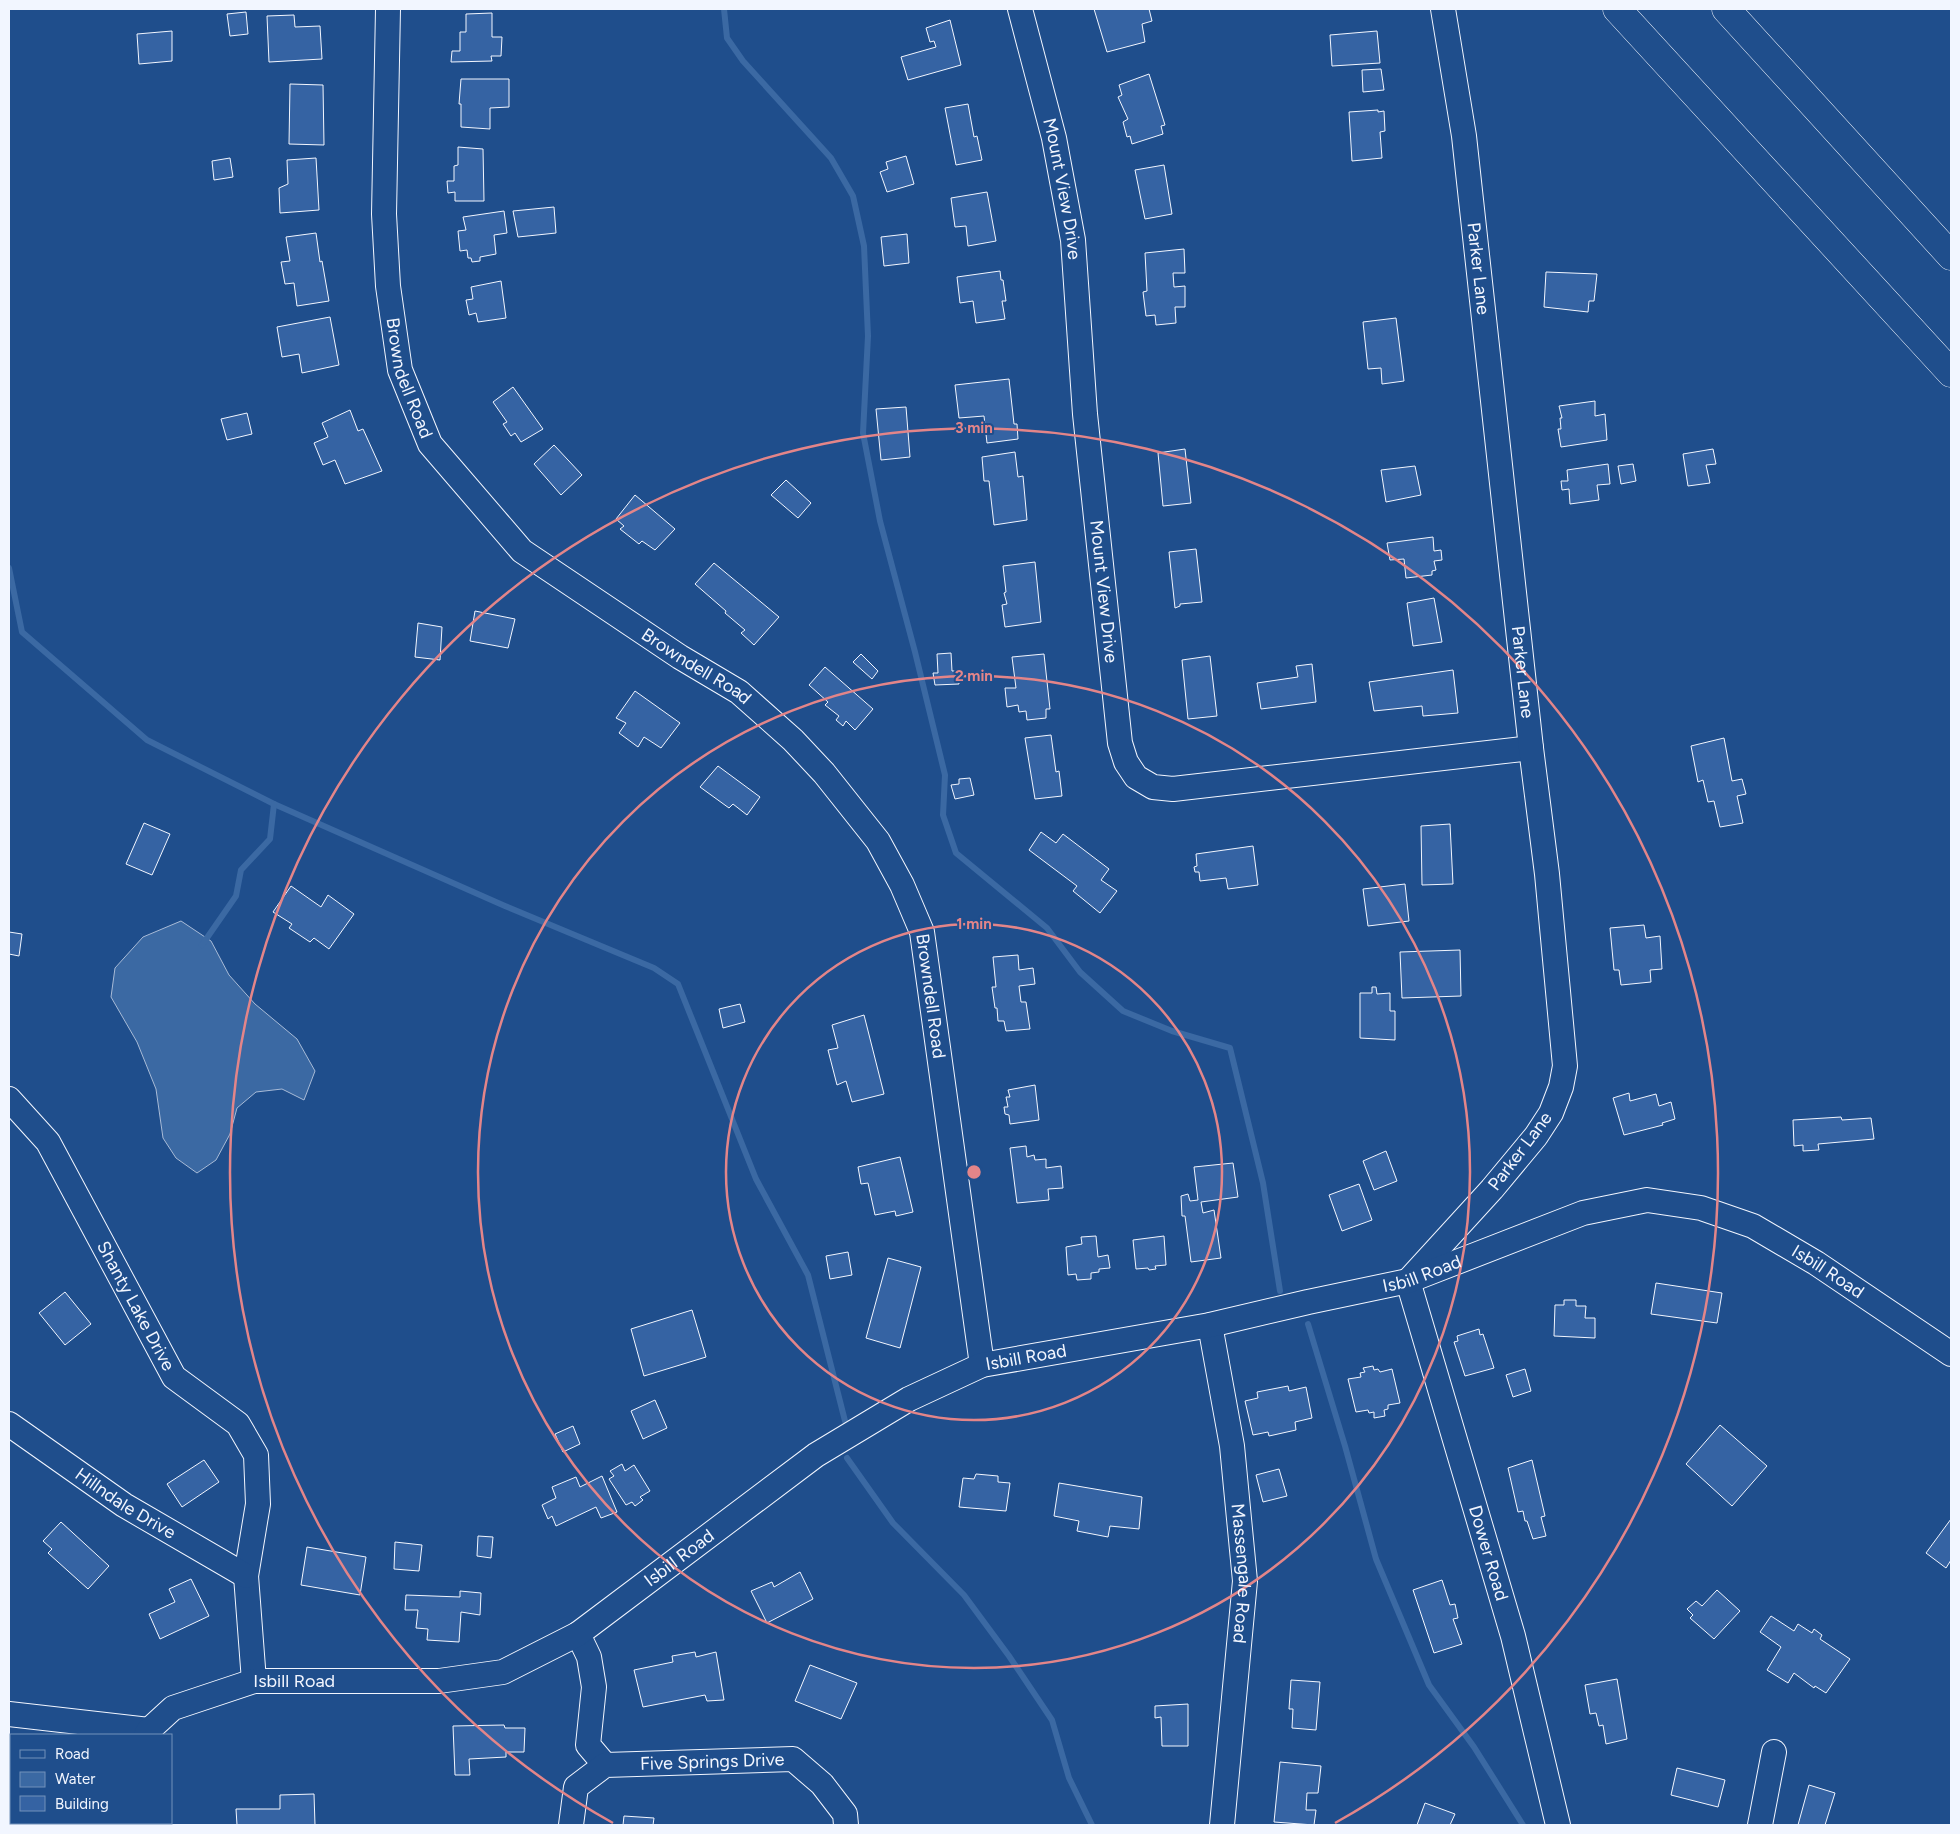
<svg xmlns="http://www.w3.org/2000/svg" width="1960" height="1834" font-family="Figtree,sans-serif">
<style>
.water{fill:#3b69a3;stroke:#a8bbd7}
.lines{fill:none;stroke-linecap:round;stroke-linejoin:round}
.stream{stroke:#3b69a3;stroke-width:6}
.building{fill:#3563a3;stroke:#f2f6ff}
.minor-casing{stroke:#f2f6ff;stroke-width:26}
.highway-casing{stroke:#f2f6ff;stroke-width:29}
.minor{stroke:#1f4e8c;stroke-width:24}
.highway{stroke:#1f4e8c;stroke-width:28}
.ring{fill:none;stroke:#e38589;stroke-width:2.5}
.labels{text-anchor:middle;stroke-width:4;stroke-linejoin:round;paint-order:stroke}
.street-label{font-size:18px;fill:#f2f6ff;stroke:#1f4e8c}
.centre{fill:#e38589;stroke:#1f4e8c;stroke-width:2.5}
.ring-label{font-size:15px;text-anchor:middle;font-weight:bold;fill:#e38589;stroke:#1f4e8c;stroke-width:4;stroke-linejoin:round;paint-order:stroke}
</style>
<rect width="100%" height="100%" fill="#1f4e8c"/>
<polygon class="water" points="181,921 211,941 229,975 255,1004 297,1039 315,1071 304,1100 282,1089 256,1092 237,1108 230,1134 216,1160 197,1173 176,1158 163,1138 156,1089 137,1042 111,997 115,968 143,937"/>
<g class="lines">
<g class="stream">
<polyline points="724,9 727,38 743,61 831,158 853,196 864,246 868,336 863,433 880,521 915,652 945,775 943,815 956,853 1047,928 1080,972 1123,1011 1172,1031 1230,1048 1263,1183 1280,1291"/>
<polyline points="9,568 22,632 147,740 274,804 505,906 654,968 678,984 756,1179 808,1275 845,1421"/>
<polyline points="202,945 236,896 241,870 270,839 274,804"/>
<polyline points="1308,1324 1345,1446 1376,1559 1429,1685 1474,1747 1523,1825"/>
<polyline points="847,1458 893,1523 964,1595 1009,1656 1052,1720 1069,1778 1092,1825"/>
</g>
</g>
<g class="building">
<polygon points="1094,9 1149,9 1152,21 1142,24 1145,42 1107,52"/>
<polygon points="246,12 248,34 230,36 227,14"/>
<polygon points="492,13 492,37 502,37 501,56 491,56 492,61 451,62 452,51 460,51 460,32 466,32 466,14"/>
<polygon points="294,15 295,27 320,26 322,59 269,62 267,16"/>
<polygon points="950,20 961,65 908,80 901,57 936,47 934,41 930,42 926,28"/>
<polygon points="172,31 172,61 139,64 137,34"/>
<polygon points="1377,31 1380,63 1332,66 1330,35"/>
<polygon points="1381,69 1384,90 1363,92 1362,70"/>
<polygon points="1149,74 1165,125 1161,126 1163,134 1132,144 1130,136 1127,137 1123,122 1128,119 1118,97 1122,95 1119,85"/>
<polygon points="461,79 509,79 509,107 490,108 490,129 461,127 461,104 459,104"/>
<polygon points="290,84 323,85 324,145 289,144"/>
<polygon points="968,104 974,137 977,136 982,160 956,165 945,108"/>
<polygon points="1378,110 1378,112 1384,111 1385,131 1380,132 1382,158 1352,161 1349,112"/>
<polygon points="458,147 483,149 484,201 455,201 455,192 448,193 447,181 454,181 454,166 458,165"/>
<polygon points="906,156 914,184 887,192 880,172 888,169 886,162"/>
<polygon points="230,158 233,177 214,180 212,161"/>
<polygon points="316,158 319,210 280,213 279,188 288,184 287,160"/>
<polygon points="1164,165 1172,214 1145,219 1135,170"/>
<polygon points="987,192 996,241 968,246 966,226 955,227 951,198"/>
<polygon points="554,207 556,233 518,237 513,211"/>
<polygon points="504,211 507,233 494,235 496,254 480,257 480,261 472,262 471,258 468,258 467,250 460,251 458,231 466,230 463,217"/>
<polygon points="316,233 320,262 322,261 329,301 297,306 294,283 285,284 281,262 290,261 286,237"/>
<polygon points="907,234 909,263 884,266 881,237"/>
<polygon points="1184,249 1185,273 1173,273 1174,287 1185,286 1185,307 1175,307 1176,323 1156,325 1155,315 1146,316 1143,292 1147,291 1145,253"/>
<polygon points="1000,271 1001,280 1003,280 1006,301 1002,301 1005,319 976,323 973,301 960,303 957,277"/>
<polygon points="1546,272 1597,274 1594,301 1589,301 1588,312 1544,307"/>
<polygon points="501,281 506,318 478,322 476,313 469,315 466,300 473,299 471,287"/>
<polygon points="330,317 339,365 302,373 299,354 282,357 277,327"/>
<polygon points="1396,318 1404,381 1382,384 1381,368 1368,369 1363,322"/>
<polygon points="1009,379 1014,424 1017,424 1018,439 987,443 984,416 959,418 955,385"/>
<polygon points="513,387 543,429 521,442 515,433 511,436 503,424 507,422 493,402"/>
<polygon points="1595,401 1595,416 1605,414 1607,440 1561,447 1558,429 1561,429 1560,418 1562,418 1559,406"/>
<polygon points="906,407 910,457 881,460 876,409"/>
<polygon points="350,410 358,431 363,429 382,471 345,484 335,460 323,465 314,443 328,437 322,423"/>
<polygon points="247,413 252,434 227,440 221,419"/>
<polygon points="554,445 582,475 561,495 534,464"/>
<polygon points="1185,449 1191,503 1163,506 1158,453"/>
<polygon points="1713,449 1716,464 1706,465 1710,483 1688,486 1683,454"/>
<polygon points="1015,452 1018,477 1023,476 1027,520 994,525 989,481 984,481 982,457"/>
<polygon points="1608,464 1610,484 1597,485 1599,500 1570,504 1569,489 1562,490 1561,481 1568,481 1567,470"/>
<polygon points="1633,464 1636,481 1621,484 1618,466"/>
<polygon points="1415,466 1421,495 1386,502 1381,470"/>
<polygon points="786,480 811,503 798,518 771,495"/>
<polygon points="635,495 675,529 655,550 642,541 639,544 620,529 624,526 616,519"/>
<polygon points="1433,537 1434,551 1441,550 1442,560 1434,561 1436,570 1432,571 1432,575 1406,578 1404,559 1390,560 1387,543"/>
<polygon points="1196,549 1202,602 1180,604 1180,606 1175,608 1169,552"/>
<polygon points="1035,562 1041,622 1005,627 1002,605 1007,604 1004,593 1006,592 1003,566"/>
<polygon points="714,563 779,617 754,645 741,633 745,630 725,613 726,611 695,584"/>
<polygon points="1434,598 1442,642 1413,646 1407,603"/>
<polygon points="475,611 515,619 508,648 470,641"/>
<polygon points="418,623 442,627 440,660 415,657"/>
<polygon points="951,653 952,671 958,671 959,684 935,685 933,673 938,673 937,654"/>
<polygon points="861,654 878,671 872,679 853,662"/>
<polygon points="1044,654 1050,709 1046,709 1046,718 1027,720 1026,711 1019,712 1018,705 1007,707 1005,688 1016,688 1012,657"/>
<polygon points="1210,656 1217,716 1188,719 1182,660"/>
<polygon points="1312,664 1316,702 1261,709 1257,683 1298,677 1296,666"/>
<polygon points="825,667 873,709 855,730 846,721 843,726 836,720 839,716 825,705 828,702 809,685"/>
<polygon points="1453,670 1458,713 1423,716 1422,706 1374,711 1369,682"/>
<polygon points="635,691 680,723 661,748 644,737 638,747 619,733 626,723 616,718"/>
<polygon points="1051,735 1056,772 1059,771 1062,796 1035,799 1025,738"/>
<polygon points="1724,738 1732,781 1742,779 1746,794 1737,796 1743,823 1720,827 1714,801 1708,802 1703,780 1698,782 1691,746"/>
<polygon points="718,766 760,797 747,815 733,804 729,808 700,787"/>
<polygon points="970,778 974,795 955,799 951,785 959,784 959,779"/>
<polygon points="144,823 170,834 152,875 126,864"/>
<polygon points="1450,824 1453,884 1422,885 1421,826"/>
<polygon points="1041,832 1056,843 1063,834 1109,869 1101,880 1117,891 1100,913 1073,891 1077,886 1029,850"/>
<polygon points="1253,846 1258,885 1228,889 1226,878 1200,881 1199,872 1195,872 1194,867 1197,866 1196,854"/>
<polygon points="1405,884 1409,921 1368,926 1363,889"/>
<polygon points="291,886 321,907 328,895 354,914 329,949 314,938 310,942 289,928 292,924 273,912"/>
<polygon points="1644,925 1646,938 1660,936 1662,969 1650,970 1651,982 1621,985 1619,970 1614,970 1610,928"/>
<polygon points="9,932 22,934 19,956 9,954"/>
<polygon points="1460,950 1461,996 1402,998 1400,952"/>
<polygon points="1018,955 1019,970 1033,968 1035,984 1019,986 1021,1002 1026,1002 1030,1029 1006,1031 1004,1021 998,1021 997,1008 995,1008 992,987 996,987 993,957"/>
<polygon points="1372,987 1376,987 1377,994 1390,993 1390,1011 1395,1011 1395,1040 1360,1038 1360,993 1372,993"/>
<polygon points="740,1004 745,1022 723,1028 719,1009"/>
<polygon points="864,1015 884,1094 852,1102 846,1081 837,1085 828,1050 838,1048 832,1025"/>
<polygon points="1035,1085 1039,1120 1010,1124 1009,1115 1005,1114 1004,1107 1008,1107 1006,1097 1010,1097 1008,1090"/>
<polygon points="1629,1093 1630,1101 1656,1094 1659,1106 1671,1102 1675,1119 1662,1123 1663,1125 1624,1135 1613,1098"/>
<polygon points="1841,1117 1842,1120 1871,1118 1874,1139 1818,1144 1819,1150 1803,1151 1803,1145 1794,1146 1793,1120"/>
<polygon points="1026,1146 1027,1157 1034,1155 1035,1160 1046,1159 1046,1168 1061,1166 1063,1188 1048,1189 1049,1200 1017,1203 1010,1148"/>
<polygon points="1386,1151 1397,1181 1374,1190 1363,1161"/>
<polygon points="900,1157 913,1212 896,1216 895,1211 875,1215 868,1183 861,1184 858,1167"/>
<polygon points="1233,1163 1238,1197 1201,1202 1203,1213 1214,1210 1221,1258 1191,1262 1185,1216 1182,1216 1181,1196 1188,1194 1190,1201 1198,1200 1194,1167"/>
<polygon points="1359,1184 1372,1220 1342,1231 1329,1195"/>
<polygon points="1096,1236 1098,1257 1108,1255 1110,1268 1099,1269 1099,1272 1091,1273 1091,1279 1077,1280 1076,1274 1068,1275 1066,1247 1082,1244 1081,1237"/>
<polygon points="1164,1236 1166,1265 1155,1266 1156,1269 1149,1270 1148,1268 1136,1269 1133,1240"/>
<polygon points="848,1252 852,1275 830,1279 826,1256"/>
<polygon points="888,1258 921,1267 900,1348 866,1338"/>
<polygon points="1656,1283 1722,1293 1717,1323 1651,1314"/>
<polygon points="65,1292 91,1324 65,1345 39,1313"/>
<polygon points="1564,1300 1576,1300 1576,1306 1586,1306 1585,1318 1595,1318 1595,1338 1554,1336 1555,1305 1564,1305"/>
<polygon points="692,1310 706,1357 644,1376 631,1329"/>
<polygon points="1479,1329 1480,1335 1483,1334 1494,1368 1465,1376 1454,1342 1458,1341 1457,1336"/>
<polygon points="1373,1366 1374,1370 1378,1369 1380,1372 1392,1369 1400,1403 1388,1405 1388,1409 1384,1410 1385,1416 1374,1418 1374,1412 1369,1413 1368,1410 1356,1412 1348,1379 1361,1377 1360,1373 1365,1372 1363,1368"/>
<polygon points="1525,1369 1531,1391 1513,1397 1506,1375"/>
<polygon points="1288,1386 1289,1391 1306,1387 1312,1418 1295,1422 1296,1430 1269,1436 1268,1432 1253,1435 1245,1401 1258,1398 1257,1392"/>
<polygon points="655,1400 667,1428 643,1439 631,1411"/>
<polygon points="1720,1425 1767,1466 1732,1506 1686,1464"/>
<polygon points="573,1426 580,1444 563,1452 555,1434"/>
<polygon points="204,1460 219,1482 182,1507 167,1484"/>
<polygon points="1532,1460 1545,1516 1541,1517 1546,1536 1533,1539 1527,1521 1525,1521 1523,1511 1518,1512 1508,1468"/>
<polygon points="622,1464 625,1471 634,1465 650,1491 640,1497 643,1500 635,1506 632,1502 626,1505 609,1479 614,1476 610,1471"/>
<polygon points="1279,1469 1287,1496 1263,1502 1256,1475"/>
<polygon points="976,1474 998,1476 998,1482 1010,1483 1006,1511 959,1507 963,1478 974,1479"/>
<polygon points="602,1476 617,1512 601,1518 596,1507 556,1526 552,1516 548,1519 542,1505 556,1498 552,1487 576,1477 580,1487"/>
<polygon points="1059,1483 1142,1497 1139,1529 1110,1526 1108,1537 1077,1531 1079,1521 1054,1516"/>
<polygon points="1951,1519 1951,1560 1946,1568 1926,1553"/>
<polygon points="61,1522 109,1566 88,1589 48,1553 52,1549 43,1541"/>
<polygon points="478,1536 493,1537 491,1558 477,1556"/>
<polygon points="395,1542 422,1545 419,1571 394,1569"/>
<polygon points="307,1547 366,1557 360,1595 301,1585"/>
<polygon points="800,1572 813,1599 767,1623 751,1591 772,1582 774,1587"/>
<polygon points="191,1579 209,1616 160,1639 149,1614 175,1602 169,1589"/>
<polygon points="1442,1580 1450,1605 1455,1604 1458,1618 1453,1619 1462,1644 1434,1653 1413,1590"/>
<polygon points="1717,1590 1740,1611 1714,1639 1690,1618 1693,1615 1687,1609 1696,1601 1702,1606"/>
<polygon points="460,1591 481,1593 480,1615 461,1612 459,1642 427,1640 428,1629 416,1628 418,1610 405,1610 406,1595 460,1597"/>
<polygon points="1771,1616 1794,1631 1798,1624 1812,1633 1814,1629 1822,1635 1820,1639 1850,1659 1826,1693 1815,1686 1814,1688 1794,1673 1788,1683 1767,1670 1781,1647 1760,1632"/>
<polygon points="695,1652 696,1657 716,1652 724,1700 707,1701 705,1695 643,1707 634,1670 673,1662 672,1656"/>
<polygon points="810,1665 857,1683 841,1719 795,1701"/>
<polygon points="1617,1679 1627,1739 1606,1744 1603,1725 1599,1726 1596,1713 1590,1714 1585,1685"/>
<polygon points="1291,1680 1320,1682 1316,1730 1292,1728 1293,1709 1289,1709"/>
<polygon points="1188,1704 1188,1746 1162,1746 1161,1717 1155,1718 1155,1706"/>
<polygon points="504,1725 505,1728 525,1728 524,1752 506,1752 506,1757 469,1759 470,1775 455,1775 453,1726"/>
<polygon points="1280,1762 1321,1766 1318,1793 1307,1793 1306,1810 1316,1810 1314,1825 1274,1822"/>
<polygon points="1677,1768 1725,1780 1718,1807 1671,1795"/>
<polygon points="11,1782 11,1802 9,1801 9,1787"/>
<polygon points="1809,1785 1835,1793 1825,1825 1798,1825"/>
<polygon points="314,1794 315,1825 237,1825 236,1809 280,1809 280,1795"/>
<polygon points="1425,1803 1455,1814 1450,1825 1417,1825"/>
<polygon points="624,1816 654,1818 653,1825 623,1825"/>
</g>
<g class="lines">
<g class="minor-casing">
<g id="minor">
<path id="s1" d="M388 9 384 214 388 286 400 370 430 444 522 551 680 657 739 692 793 740 824 773 878 841 902 885 922 932 982 1365"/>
<path id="s2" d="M1020 9 1054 138 1073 240 1085 414 1120 743 1126 762 1136 777 1153 787 1173 789 1531 748"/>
<path id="s3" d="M1443 9 1464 136 1531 748 1547 874 1565 1066 1561 1087 1551 1113 1536 1136 1492 1189 1408 1281 1513 1636 1558 1825"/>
<path id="s4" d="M9 1099 48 1142 174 1377 238 1424 256 1455 258 1504 246 1576 254 1681"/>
<path id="s5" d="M1210 1325 1232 1446 1245 1581 1222 1825"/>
<path id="s6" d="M9 1424 124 1505 246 1576"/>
<polyline points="578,1634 589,1657 594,1687 588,1745 605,1765"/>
<polyline points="9,1714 149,1730"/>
<path id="s7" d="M146 1735 149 1730 173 1708 254 1681H439L503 1672 578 1634 816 1455 909 1399 982 1365 1210 1325 1308 1302 1408 1281 1583 1213 1647 1200 1701 1208 1753 1226 1816 1263 1951 1354"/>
<polyline points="97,1825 99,1823"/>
<path id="s8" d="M571 1825 576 1787 605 1765 793 1759 822 1784 845 1814 846 1825"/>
<polyline points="1760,1825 1774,1752"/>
</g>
</g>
<g class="highway-casing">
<g id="highway">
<polyline points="1617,9 1951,373"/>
<polyline points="1726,9 1951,256"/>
</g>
</g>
<use href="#minor" class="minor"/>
<use href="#highway" class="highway"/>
</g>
<g class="ring">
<circle cx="974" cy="1172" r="248"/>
<circle cx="974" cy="1172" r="496"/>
<path d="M613 1823A744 744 0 1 1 1335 1823"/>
</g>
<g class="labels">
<g class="street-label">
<text dy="6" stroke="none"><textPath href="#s2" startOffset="185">Mount View Drive</textPath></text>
<text dy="6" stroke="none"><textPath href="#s3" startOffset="262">Parker Lane</textPath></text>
<text dy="6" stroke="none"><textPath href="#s1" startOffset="372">Browndell Road</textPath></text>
<text dy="6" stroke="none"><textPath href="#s2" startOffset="590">Mount View Drive</textPath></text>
<text dy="6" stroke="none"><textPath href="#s1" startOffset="792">Browndell Road</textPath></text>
<text dy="6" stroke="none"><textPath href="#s3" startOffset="668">Parker Lane</textPath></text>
<text dy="6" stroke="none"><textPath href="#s1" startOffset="1212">Browndell Road</textPath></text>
<text transform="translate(1520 1151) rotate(-53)" y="6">Parker Lane</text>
<text dy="6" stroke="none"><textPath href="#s7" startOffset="1829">Isbill Road</textPath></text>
<text dy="6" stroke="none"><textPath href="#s7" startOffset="1394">Isbill Road</textPath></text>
<text dy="6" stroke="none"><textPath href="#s4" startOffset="244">Shanty Lake Drive</textPath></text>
<text dy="6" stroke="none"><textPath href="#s7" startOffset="989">Isbill Road</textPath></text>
<text dy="6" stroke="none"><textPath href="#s6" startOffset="141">Hillndale Drive</textPath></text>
<text dy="6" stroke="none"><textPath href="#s3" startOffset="1618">Dower Road</textPath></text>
<text dy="6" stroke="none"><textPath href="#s7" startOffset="584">Isbill Road</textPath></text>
<text dy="6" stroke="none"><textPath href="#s5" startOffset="251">Massengale Road</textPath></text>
<text dy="6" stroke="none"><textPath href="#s7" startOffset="164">Isbill Road</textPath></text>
<text dy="6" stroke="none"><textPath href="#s8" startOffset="182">Five Springs Drive</textPath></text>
</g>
</g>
<circle cx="974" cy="1172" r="8" class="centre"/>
<g class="ring-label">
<text x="974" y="433">3 min</text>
<text x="974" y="681">2 min</text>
<text x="974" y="929">1 min</text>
</g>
<rect width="1960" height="1834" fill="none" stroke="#f2f6ff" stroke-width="20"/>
<rect x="10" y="1734" width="162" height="90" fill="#1f4e8c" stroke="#7391ba"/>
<rect x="20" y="1750" width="25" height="8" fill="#1f4e8c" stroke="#7391ba"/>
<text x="55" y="1759" font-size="15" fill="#f2f6ff">Road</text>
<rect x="20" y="1772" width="25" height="15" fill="#3b69a3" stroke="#7391ba"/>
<text x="55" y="1784" font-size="15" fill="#f2f6ff">Water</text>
<rect x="20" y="1796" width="25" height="15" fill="#3563a3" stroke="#7391ba"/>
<text x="55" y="1809" font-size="15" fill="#f2f6ff">Building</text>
</svg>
